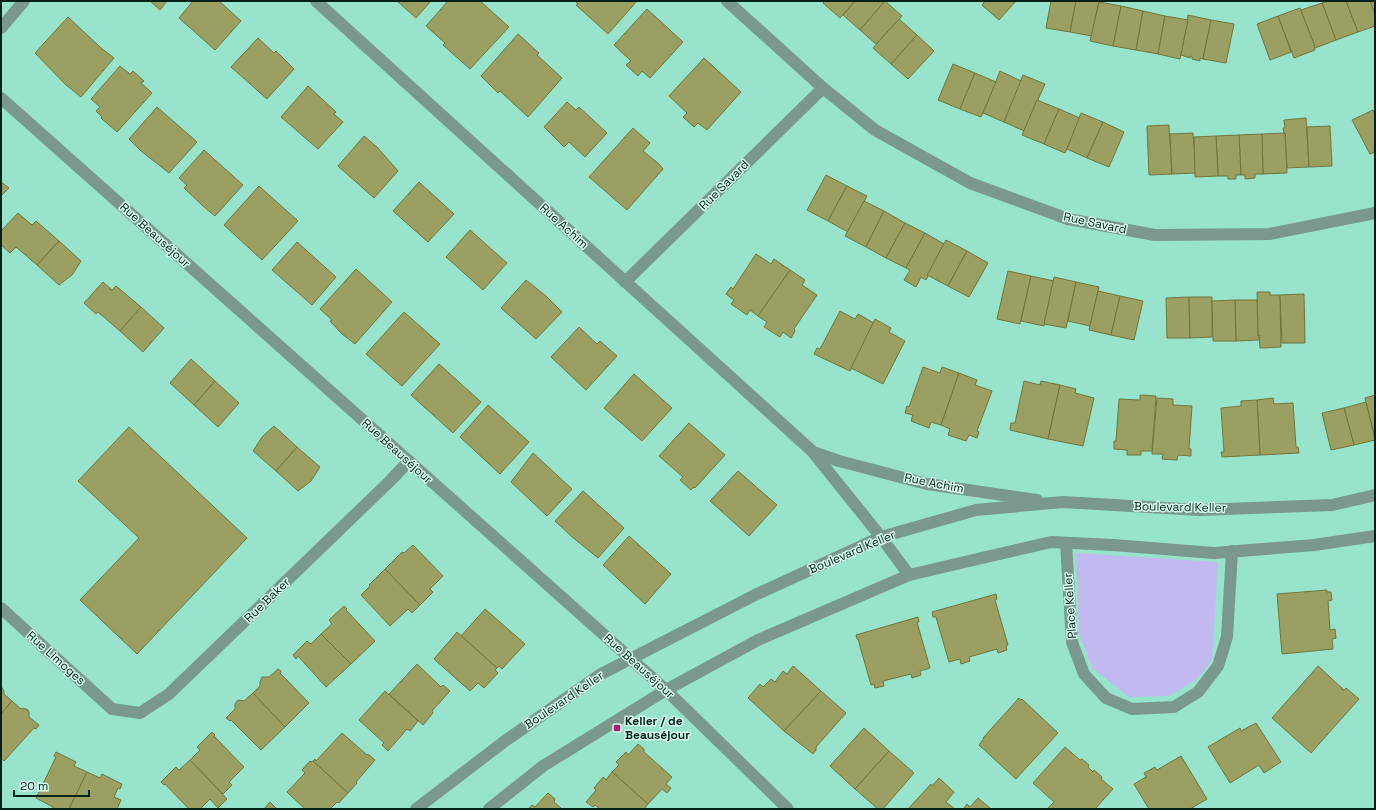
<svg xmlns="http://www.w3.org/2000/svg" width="1376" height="810" font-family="'Space Grotesk',sans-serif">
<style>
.green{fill:#c2b9f0}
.building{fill:#9b9f62;stroke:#717539}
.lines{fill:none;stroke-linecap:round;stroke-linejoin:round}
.minor{stroke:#7a988d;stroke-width:12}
.poi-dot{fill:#a6206b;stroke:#d7fbee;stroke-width:1.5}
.labels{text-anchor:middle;stroke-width:3;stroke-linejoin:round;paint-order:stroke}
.street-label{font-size:12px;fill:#002018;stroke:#d7fbee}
.poi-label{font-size:12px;font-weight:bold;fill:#002018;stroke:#d7fbee;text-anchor:start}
</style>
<rect width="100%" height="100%" fill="#97e3cb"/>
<polygon class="green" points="1076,553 1218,562 1212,660 1197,679 1169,696 1129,697 1092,668 1079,634"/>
<g class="building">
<polygon points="150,1 167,1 160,10"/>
<polygon points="193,1 219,1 241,21 215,50 179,18"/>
<polygon points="397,1 431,1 416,18"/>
<polygon points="448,1 480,1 509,27 470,69 443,45 445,43 426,26"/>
<polygon points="575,1 637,1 608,34 576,5 578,4"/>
<polygon points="824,1 855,1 840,18 823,3"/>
<polygon points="855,1 885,1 860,30 843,15"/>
<polygon points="885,1 902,16 876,44 860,30"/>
<polygon points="985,1 1016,1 999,20 982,5"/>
<polygon points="1051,1 1076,1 1070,32 1046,28"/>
<polygon points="1076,1 1099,1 1092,36 1070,32"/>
<polygon points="1327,1 1346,1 1358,32 1336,40 1322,3"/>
<polygon points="1346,1 1370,1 1375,14 1375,26 1358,32"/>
<polygon points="1370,1 1375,1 1375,14"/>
<polygon points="1099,2 1121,6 1113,46 1090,41"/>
<polygon points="1322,3 1336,40 1315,48 1301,10"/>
<polygon points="1121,6 1143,11 1136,50 1113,46"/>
<polygon points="1300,8 1314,44 1315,50 1294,58 1278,16"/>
<polygon points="647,9 683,42 650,78 642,71 638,76 626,65 631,61 614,45"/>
<polygon points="1143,11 1165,16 1158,54 1136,50"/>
<polygon points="1188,15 1211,20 1203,59 1200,58 1200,61 1192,59 1192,57 1190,56 1190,58 1181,55"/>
<polygon points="1165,16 1188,20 1180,59 1158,54"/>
<polygon points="1278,16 1291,52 1270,60 1257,24"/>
<polygon points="68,17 100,47 114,58 81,97 66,85 35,53"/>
<polygon points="899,19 917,35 891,64 873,48"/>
<polygon points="1211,20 1234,24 1226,63 1203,59"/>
<polygon points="518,34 539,53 537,55 562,78 528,117 500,91 498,93 481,76"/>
<polygon points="917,35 934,51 908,79 891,64"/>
<polygon points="258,38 274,53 276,51 294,69 267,99 231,67"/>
<polygon points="704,58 741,92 707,130 698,123 694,127 683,117 687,113 669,96"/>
<polygon points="953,64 975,73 960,109 938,100"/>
<polygon points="120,66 130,74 133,71 144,81 141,83 152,93 117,132 101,118 102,117 96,111 100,107 91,99"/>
<polygon points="1000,71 1021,81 1004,122 983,113"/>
<polygon points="975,73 996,82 981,117 960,109"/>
<polygon points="1023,75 1045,84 1024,131 1004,122"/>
<polygon points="308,86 336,112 334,114 343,122 318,149 281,117"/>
<polygon points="1037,100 1059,109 1044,144 1022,135"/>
<polygon points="567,102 576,110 579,107 607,133 585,157 569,142 564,147 544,127"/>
<polygon points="157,107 197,142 169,173 141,151 129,139"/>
<polygon points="1059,109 1080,118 1065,153 1044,144"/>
<polygon points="1373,110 1375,114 1375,152 1370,154 1352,120"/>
<polygon points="1081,113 1103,122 1087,158 1067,149"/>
<polygon points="1306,118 1309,167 1287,168 1285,133 1284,133 1283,128 1285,128 1284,120"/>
<polygon points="1103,122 1124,132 1109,167 1087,158"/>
<polygon points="1169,125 1172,174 1149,175 1147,126"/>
<polygon points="1330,126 1332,166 1309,167 1307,127"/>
<polygon points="633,128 650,143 643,151 659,164 663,169 627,210 589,177"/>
<polygon points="1193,133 1196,173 1172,174 1170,134"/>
<polygon points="1285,133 1287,173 1263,174 1262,134"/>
<polygon points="1262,134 1263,174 1255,174 1255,178 1245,179 1245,175 1241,175 1239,135"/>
<polygon points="1239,135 1241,175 1236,175 1236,179 1228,179 1228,176 1218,176 1216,136"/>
<polygon points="364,136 377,147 398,171 374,198 338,166"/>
<polygon points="1216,136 1218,176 1195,177 1194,137"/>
<polygon points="204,150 243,185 215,216 203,206 184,188 187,185 179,178"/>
<polygon points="826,175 847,186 828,221 807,210"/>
<polygon points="1,182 9,188 1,196"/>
<polygon points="419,182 454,214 428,242 393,211"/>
<polygon points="259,186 298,221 262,260 224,225"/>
<polygon points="847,186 867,196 848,232 828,221"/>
<polygon points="864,201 884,211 866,247 845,236"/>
<polygon points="884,211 905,223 886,258 866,247"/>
<polygon points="18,213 32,225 36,221 59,241 37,265 16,247 10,253 1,245 1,231"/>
<polygon points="905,223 925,233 906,268 886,258"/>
<polygon points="470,230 507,263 483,290 446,257"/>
<polygon points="925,233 944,244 926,280 921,277 916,287 904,280 910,270 906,268"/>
<polygon points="946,240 967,251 948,286 927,275"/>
<polygon points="59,241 81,261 72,275 59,285 37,265"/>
<polygon points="297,242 336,277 312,305 272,270"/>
<polygon points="967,251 988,263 969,297 948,286"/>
<polygon points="756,254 771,264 774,259 790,270 758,316 750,310 747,315 731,304 734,300 726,294 731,287 733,289"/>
<polygon points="356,269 392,302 355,344 342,334 330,321 332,320 320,309"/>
<polygon points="790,270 805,280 802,285 817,295 794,329 795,331 791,338 783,332 780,337 764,327 767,322 758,316"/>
<polygon points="1008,271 1031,276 1020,324 997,319"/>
<polygon points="1031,276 1054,281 1044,326 1021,321"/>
<polygon points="1054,277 1076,282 1066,328 1044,324"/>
<polygon points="526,280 546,296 562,312 536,339 501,308"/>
<polygon points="103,282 112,290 116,286 141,307 120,331 98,312 96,314 84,303"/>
<polygon points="1076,282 1099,287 1090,326 1068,321"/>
<polygon points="1098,291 1120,296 1111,335 1089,330"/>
<polygon points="1257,292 1270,292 1270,295 1280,295 1281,347 1260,348 1259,335 1258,336"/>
<polygon points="1304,294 1305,343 1282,343 1280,295"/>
<polygon points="1120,296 1143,301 1134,340 1111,335"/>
<polygon points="1189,297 1190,338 1167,338 1166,298"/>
<polygon points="1189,297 1212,297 1212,337 1190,338"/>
<polygon points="1235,300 1257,300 1258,336 1259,335 1259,340 1236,341"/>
<polygon points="1235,300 1236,341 1213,341 1212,301"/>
<polygon points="141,307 164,328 143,352 120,331"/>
<polygon points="840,311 855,319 858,314 874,323 850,371 814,354 817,348 820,349"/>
<polygon points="404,312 440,344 402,386 366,354"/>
<polygon points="875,319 891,328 889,332 905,341 883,384 851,368"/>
<polygon points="579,327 597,344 600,341 617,356 586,390 551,357"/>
<polygon points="191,359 215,381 194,405 170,383"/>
<polygon points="439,364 481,402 453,433 411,395"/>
<polygon points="923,367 940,373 942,367 959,373 941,425 931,422 929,428 911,421 913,415 905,413 907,406 909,407"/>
<polygon points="959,373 977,380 975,385 992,391 977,431 979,432 977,438 969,435 966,441 948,435 950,429 941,425"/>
<polygon points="634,374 672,408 642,441 604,408"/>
<polygon points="215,381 239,403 218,427 194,405"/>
<polygon points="1024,381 1040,385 1041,381 1060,385 1048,439 1010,430 1011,423 1015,423"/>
<polygon points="1060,385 1076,389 1075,393 1094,398 1083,446 1048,439"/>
<polygon points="1140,395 1156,396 1152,451 1141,451 1141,455 1127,455 1127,450 1114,449 1114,441 1116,441 1119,399 1140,400"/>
<polygon points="1375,395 1375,434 1374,434 1365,398"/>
<polygon points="1157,398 1173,399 1173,405 1192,406 1189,449 1191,449 1191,456 1178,455 1177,460 1162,459 1163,454 1152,454"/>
<polygon points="1273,398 1274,404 1293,403 1296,447 1298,447 1299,453 1260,455 1257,400"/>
<polygon points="1257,400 1260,455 1222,457 1221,452 1224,452 1221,408 1241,406 1241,401"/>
<polygon points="1366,402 1375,440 1354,445 1344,408"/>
<polygon points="488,405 529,442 500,474 460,437"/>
<polygon points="1344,408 1354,445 1331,450 1322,413"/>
<polygon points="689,423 725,455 695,488 694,487 691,490 680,480 683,477 659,456"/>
<polygon points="274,426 297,447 276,471 253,451 262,437"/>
<polygon points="129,427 247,538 137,654 80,600 139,538 78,481"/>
<polygon points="297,447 320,467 311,481 298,491 276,471"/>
<polygon points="533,453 572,489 547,516 511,482"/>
<polygon points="738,471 777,505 749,536 710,501"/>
<polygon points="583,491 624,528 598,558 571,536 555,521"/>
<polygon points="629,536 671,574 645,604 603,565"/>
<polygon points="413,545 443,576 430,589 433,592 420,605 385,569 402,552 404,553"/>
<polygon points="385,569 420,605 412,613 408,609 390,626 361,595 370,586 369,585"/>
<polygon points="1327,590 1327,592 1331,592 1332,600 1328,601 1330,630 1335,629 1336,638 1332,639 1333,649 1282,654 1277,594"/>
<polygon points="996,594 997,599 995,600 1008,645 1006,646 1007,650 998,653 997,649 969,657 970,661 961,664 960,659 949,662 936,617 933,617 932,612"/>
<polygon points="344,606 347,609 346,610 375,641 351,664 321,634 332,624 329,620"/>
<polygon points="485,609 525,644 502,669 499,666 497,668 461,636"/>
<polygon points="918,617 919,622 917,622 930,668 920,671 921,675 912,678 911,674 883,681 884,686 875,688 874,684 871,685 858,639 857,639 856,635"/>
<polygon points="457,632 497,668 495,670 498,673 484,688 478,683 470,691 434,659"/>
<polygon points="321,634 351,664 326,687 298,656 296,659 293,655 307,641 311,644"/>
<polygon points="417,664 441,687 443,685 450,691 432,711 433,713 423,725 389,694"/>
<polygon points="793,666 821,691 784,731 748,698 760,684 763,687 771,679 775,682 783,671 787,674"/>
<polygon points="1318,666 1344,690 1346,688 1359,699 1311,753 1272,718"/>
<polygon points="278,669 281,671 280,673 309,703 285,727 253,693 260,686 260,682 262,677 269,677"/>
<polygon points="1,686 4,691 4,694 12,701 1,714"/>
<polygon points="385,691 418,721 410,731 407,729 388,751 382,745 384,743 359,720"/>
<polygon points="821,691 846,713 816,747 816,750 813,754 784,731"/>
<polygon points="253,693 285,727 261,750 231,720 230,721 226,718 235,709 235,704 237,701 239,700 244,701"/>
<polygon points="1019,698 1021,700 1022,699 1058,733 1016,779 979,745 984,738 983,738"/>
<polygon points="12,701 21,709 23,708 28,710 29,712 29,717 39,725 36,729 34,728 4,761 1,758 1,714"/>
<polygon points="1256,723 1281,762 1264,773 1259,765 1230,783 1208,747 1240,728 1241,731"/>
<polygon points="864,728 889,751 855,789 830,766"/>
<polygon points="212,732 215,735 214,736 244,767 229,782 232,785 223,794 190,760 200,750 197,747"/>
<polygon points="342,733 367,755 368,754 375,760 356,782 357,783 348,793 313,761 315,759 316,761"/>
<polygon points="638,744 644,749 644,752 672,777 666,784 671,788 667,793 662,789 648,804 612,772 619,765 616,762 626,752 628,755"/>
<polygon points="1065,747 1080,760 1082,759 1089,765 1088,767 1093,772 1094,770 1102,777 1101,779 1113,789 1095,809 1047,809 1054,802 1033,783"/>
<polygon points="889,751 914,773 883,809 878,809 855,789"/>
<polygon points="56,752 76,762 74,766 87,772 69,809 52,809 53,807 36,798 56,757 54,756"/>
<polygon points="1181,756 1207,799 1190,809 1149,809 1134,784 1146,777 1144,773 1155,767 1157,770"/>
<polygon points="190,760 227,799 218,808 210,799 200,809 189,809 165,784 164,785 161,782 176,767 179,770"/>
<polygon points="310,761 311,762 313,761 348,793 339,803 337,802 330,809 305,809 287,792 305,773 302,770"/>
<polygon points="87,772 100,778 102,774 122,784 120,789 118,788 114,797 121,800 117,809 69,809"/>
<polygon points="612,772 648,804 644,809 600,809 595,805 593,807 586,802 596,790 594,788 603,777 606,780"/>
<polygon points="939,778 954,792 946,802 955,809 908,809 931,784 932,786"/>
<polygon points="548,793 555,799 554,802 562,809 528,809 532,805 535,807"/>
<polygon points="978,798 990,808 989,809 965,809 964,808 967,804 970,807"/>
<polygon points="270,802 277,809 264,809"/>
</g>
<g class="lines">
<g class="minor">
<polyline points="316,1 812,451 881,537 909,575"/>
<polyline points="727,1 823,88 875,130 970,183 1068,219 1155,235 1269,234 1375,213"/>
<polyline points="1,28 24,1"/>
<polyline points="1,98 666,690 788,809"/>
<polyline points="625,282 823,88"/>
<polyline points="813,452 839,461 927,484 1037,500"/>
<polyline points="1066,543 1072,642 1084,674 1106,698 1132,709 1174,707 1198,692 1218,666 1227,637 1232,551"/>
<polyline points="1,608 112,709 140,713 169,694 390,481 409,461"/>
<polyline points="416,809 505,741 601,674 755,595 881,537 976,510 1063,502 1199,510 1332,505 1375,495"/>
<polyline points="489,809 543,766 666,690 758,640 909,575 1051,542 1113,545 1214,553 1314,545 1375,536"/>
</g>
</g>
<rect class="poi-dot" x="613" y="724" width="8" height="8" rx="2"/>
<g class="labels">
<g class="street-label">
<text transform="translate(724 185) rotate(-45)" y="4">Rue Savard</text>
<text transform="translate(1095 223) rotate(12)" y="4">Rue Savard</text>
<text transform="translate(564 226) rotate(42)" y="4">Rue Achim</text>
<text transform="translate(155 235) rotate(42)" y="4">Rue Beauséjour</text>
<text transform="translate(397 451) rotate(42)" y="4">Rue Beauséjour</text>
<text transform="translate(934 483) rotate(11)" y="4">Rue Achim</text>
<text transform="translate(1180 507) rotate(1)" y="4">Boulevard Keller</text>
<text transform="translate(852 552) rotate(-23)" y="4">Boulevard Keller</text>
<text transform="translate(267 600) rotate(-44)" y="4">Rue Baker</text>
<text transform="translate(1070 606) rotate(-94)" y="4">Place Keller</text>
<text transform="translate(56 658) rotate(42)" y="4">Rue Limoges</text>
<text transform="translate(639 666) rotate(42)" y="4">Rue Beauséjour</text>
<text transform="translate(564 700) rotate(-34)" y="4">Boulevard Keller</text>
</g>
<g class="poi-label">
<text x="625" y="725">Keller / de<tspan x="625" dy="14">Beauséjour</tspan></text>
</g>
</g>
<rect width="1376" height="810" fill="none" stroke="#002018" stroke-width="4"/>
<path d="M14 790v6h75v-6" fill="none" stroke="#002018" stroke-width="2"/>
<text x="20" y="790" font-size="12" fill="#002018" stroke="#d7fbee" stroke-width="3" paint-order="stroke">20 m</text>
</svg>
